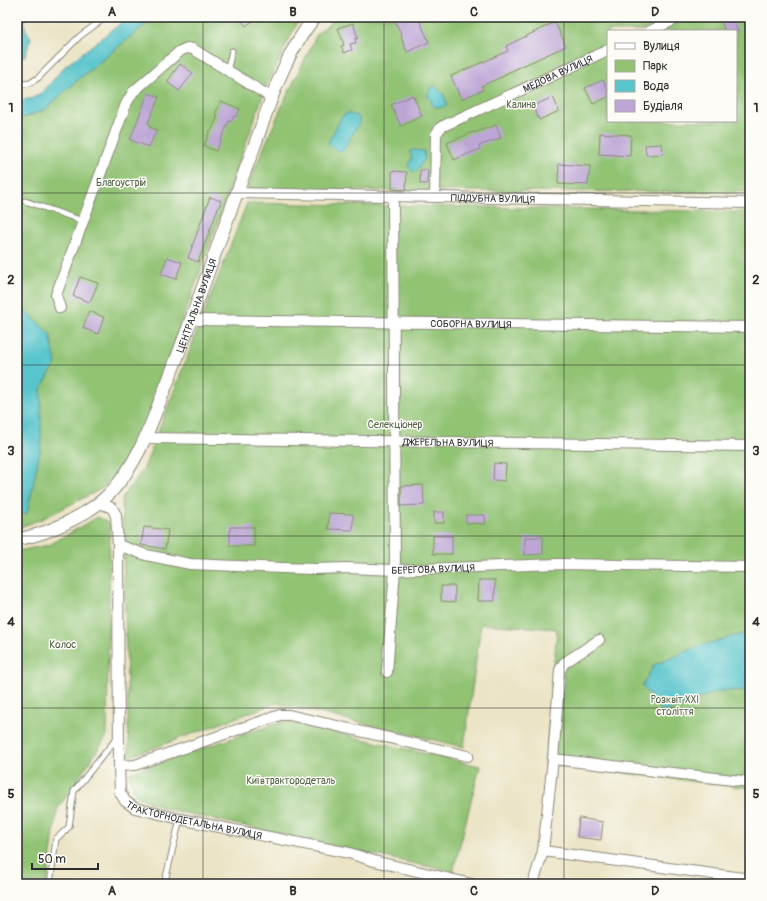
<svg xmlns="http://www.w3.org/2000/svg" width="767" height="901" font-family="Pangolin,sans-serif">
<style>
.green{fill:#91c373;stroke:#5e774f;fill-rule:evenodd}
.water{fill:#58c5cc;stroke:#42787c}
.building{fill:#bda6d6}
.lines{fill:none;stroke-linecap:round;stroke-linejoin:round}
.service-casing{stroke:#8b8878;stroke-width:7}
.minor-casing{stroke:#8b8878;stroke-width:12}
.tertiary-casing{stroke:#8b8878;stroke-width:14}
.service{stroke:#fff;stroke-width:5}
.minor{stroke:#fff;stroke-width:10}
.tertiary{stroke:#fff;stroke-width:12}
.grid{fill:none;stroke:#2b2b2b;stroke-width:1;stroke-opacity:0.55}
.labels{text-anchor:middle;stroke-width:3;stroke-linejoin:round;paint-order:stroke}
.street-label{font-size:10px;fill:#2b2b2b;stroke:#fdfcf7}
.park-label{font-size:10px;fill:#4f6044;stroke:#fdfcf7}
.neatline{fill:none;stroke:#2b2b2b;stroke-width:1.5}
.grid-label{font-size:13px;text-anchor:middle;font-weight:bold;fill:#2b2b2b}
</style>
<rect width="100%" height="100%" fill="#fdfcf7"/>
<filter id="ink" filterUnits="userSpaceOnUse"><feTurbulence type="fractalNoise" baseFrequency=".025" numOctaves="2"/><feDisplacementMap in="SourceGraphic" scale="8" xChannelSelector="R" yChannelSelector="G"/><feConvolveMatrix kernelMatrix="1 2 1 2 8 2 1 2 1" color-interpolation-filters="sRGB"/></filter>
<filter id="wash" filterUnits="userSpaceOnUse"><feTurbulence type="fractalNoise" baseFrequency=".012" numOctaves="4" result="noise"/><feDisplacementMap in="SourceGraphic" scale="16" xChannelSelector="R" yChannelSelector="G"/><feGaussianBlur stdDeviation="0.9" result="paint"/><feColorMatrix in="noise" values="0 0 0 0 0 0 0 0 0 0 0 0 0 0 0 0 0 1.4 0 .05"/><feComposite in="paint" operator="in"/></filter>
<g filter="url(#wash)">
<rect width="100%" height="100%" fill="#ebe4c6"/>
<g class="green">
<polygon points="157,17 304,17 297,23 266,87 139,442 103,488 42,519 17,528 17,118 26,117 46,109 69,87 146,24"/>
<path d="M337 17H750V192L251 190 247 187 281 108 317 34ZM608 31H736V121H608Z"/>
<polygon points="247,203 750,212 750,788 545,764 557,629 481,624 464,747 276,703 129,757 122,498 144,468"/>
<polygon points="98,517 110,524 107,736 57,810 47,884 17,884 17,551 49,545"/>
<polygon points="284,721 480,766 453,872 163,808 135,795 129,773"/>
</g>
<g class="water">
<path d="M17 17H26C22 25 27 32 31 38L25 56 17 60Z"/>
<polygon points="129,17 157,17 146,24 69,87 46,109 26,117 17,118 17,100 31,99 44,91 64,67"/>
<polygon points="435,86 444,95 447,103 446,106 439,108 431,105 432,101 427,96 431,87"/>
<path d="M348 113 359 117V123L343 151C336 151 333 148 328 143L342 116Z"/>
<path d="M413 150 424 151 425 159C421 163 420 167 416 172L412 171 408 166 412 158 410 151Z"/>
<polygon points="17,302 50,334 56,363 41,389 41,446 27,514 17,513 17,460 22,453 19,404 17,402"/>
<polygon points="750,632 750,690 719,691 663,712 642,686 654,665 702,645"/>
</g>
<g id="blocks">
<g class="building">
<polygon points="239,17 258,17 246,26"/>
<polygon points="393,17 418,17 429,42 407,52 401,37 402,36"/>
<polygon points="719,17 731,17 738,31 725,31"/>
<polygon points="555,22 566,46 505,74 506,75 481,86 483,90 461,99 451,76 508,51 506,46"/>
<polygon points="353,23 358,38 355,39 356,43 350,44 352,50 344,53 341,46 344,45 338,28"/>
<polygon points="180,64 193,73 179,91 167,82"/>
<polygon points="603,80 608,90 608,97 593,104 585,88"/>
<polygon points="148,93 159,97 148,123 150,124 149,127 157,130 149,147 130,140"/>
<polygon points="413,95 422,116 401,126 391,105"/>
<polygon points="553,97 559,111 539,120 533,106"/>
<polygon points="221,101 240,109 236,117 234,116 231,122 229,121 216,151 204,146 210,130 211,131 218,116 215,115"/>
<polygon points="496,125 501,138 479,146 480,149 454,160 447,143 473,132 474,133"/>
<polygon points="600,133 631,135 630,156 599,154"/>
<polygon points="662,144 663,154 646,155 645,145"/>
<polygon points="559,164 590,166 588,185 558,184"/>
<polygon points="420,170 428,170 427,184 420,184"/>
<polygon points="392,171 407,172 406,190 392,189"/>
<polygon points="210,197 221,201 198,262 188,258"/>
<polygon points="167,257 182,262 176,279 161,274"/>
<polygon points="80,277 98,283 90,302 73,296"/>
<polygon points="89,311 104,317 98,334 83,328"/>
<polygon points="494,463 506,464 505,481 493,480"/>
<polygon points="423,485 424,505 401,506 401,486"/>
<rect x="434" y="512" width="10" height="11"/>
<polygon points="329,513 353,514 353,530 328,529"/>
<polygon points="466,515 485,515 486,524 466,523"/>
<polygon points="144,527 168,530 165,549 141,545"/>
<rect x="230" y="527" width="24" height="19"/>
<rect x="433" y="536" width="19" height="18"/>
<polygon points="525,537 543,537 543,554 525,555"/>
<polygon points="479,580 495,580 495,601 478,601"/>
<polygon points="441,586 455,586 455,602 441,601"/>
<polygon points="579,818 603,822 601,840 577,837"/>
</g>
</g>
</g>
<g filter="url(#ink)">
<use href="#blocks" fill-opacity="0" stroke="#8b8878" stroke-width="1"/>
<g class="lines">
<g class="service-casing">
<g id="service">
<polyline points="227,71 232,51"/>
<polyline points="17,85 30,83 38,78 80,36 106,17"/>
<polyline points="25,201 83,221"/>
<polyline points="165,881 180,819"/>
<polyline points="50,884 56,839 69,827 74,791 117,738"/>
</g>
</g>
<g class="minor-casing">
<g id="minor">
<polyline points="650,31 680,17"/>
<path id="s1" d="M237 193 750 203"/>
<path id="s2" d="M435 197 436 134 441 127 608 50"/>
<polyline points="60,308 56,295 126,104 133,92 180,51 187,48 193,49 272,98"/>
<path id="s3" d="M192 320 750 327"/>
<path id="s4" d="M145 438 750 446"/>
<path id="s5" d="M100 503 112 508 116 515 118 545 119 766 120 792 125 801 135 808 180 819 349 853 374 861 472 884"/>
<path id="s6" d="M118 545 146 555 190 564 282 568 315 569 347 568 395 570 558 564 750 567"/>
<polyline points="599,640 564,663 560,670 553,759 750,782"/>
<polyline points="387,672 395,570 393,196"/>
<polyline points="119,766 135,765 280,715 289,715 468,756"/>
<polyline points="543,851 750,879"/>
<polyline points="533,884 543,851 553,759"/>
</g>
</g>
<g class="tertiary-casing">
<g id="tertiary">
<path id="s7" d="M17 539C45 536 92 513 111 492 140 461 152 420 168 381 198 304 224 225 254 147 270 103 284 54 315 17"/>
</g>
</g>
<use href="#service" class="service"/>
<use href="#minor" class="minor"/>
<use href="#tertiary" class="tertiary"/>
</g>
</g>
<path class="grid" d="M203 17V884M384 17V884M564 17V884M17 193H750M17 365H750M17 536H750M17 708H750"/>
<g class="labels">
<g class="street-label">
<text dy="4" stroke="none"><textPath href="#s2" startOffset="200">МЕДОВА ВУЛИЦЯ</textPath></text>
<text dy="4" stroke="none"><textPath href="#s1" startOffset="256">ПІДДУБНА ВУЛИЦЯ</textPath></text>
<text dy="4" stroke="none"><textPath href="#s7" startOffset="313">ЦЕНТРАЛЬНА ВУЛИЦЯ</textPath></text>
<text dy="4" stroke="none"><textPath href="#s3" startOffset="279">СОБОРНА ВУЛИЦЯ</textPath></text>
<text dy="4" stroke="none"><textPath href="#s4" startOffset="303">ДЖЕРЕЛЬНА ВУЛИЦЯ</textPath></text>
<text dy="4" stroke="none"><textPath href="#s6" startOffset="318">БЕРЕГОВА ВУЛИЦЯ</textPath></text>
<text dy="4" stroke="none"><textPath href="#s5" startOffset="381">ТРАКТОРНОДЕТАЛЬНА ВУЛИЦЯ</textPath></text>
</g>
<g class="park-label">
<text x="521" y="108">Калина</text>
<text x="121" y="186">Благоустрій</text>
<text x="395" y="428">Селекціонер</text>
<text x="63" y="648">Колос</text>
<text x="675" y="703">Розквіт XXI<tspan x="675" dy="12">століття</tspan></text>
<text x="291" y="784">Київтрактородеталь</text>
</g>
</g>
<rect width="767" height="901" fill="none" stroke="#fdfcf7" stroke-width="44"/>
<rect x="607" y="30" width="130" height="92" fill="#fdfcf7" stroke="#a9a8a5"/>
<rect x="615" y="43" width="20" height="6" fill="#ffffff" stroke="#a9a8a5"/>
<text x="643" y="50" font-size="12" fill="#2b2b2b">Вулиця</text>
<rect x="615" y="60" width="20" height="12" fill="#91c373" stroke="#a9a8a5"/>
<text x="643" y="70" font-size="12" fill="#2b2b2b">Парк</text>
<rect x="615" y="80" width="20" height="12" fill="#58c5cc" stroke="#a9a8a5"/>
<text x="643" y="90" font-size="12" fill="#2b2b2b">Вода</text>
<rect x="615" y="100" width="20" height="12" fill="#bda6d6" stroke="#a9a8a5"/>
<text x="643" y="110" font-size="12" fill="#2b2b2b">Будівля</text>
<path d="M32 863v6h66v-6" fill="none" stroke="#2b2b2b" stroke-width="2"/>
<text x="38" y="863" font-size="12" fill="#2b2b2b" stroke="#fdfcf7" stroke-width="3" paint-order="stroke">50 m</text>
<rect x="22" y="22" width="723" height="857" class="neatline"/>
<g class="grid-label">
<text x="112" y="16">A</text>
<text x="293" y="16">B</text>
<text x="474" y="16">C</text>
<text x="655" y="16">D</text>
<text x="11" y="112">1</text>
<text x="756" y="112">1</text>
<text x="11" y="284">2</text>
<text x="756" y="284">2</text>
<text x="11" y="455">3</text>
<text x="756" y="455">3</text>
<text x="11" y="626">4</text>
<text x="756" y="626">4</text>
<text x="11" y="798">5</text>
<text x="756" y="798">5</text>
<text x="112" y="895">A</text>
<text x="293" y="895">B</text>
<text x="474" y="895">C</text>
<text x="655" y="895">D</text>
</g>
</svg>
